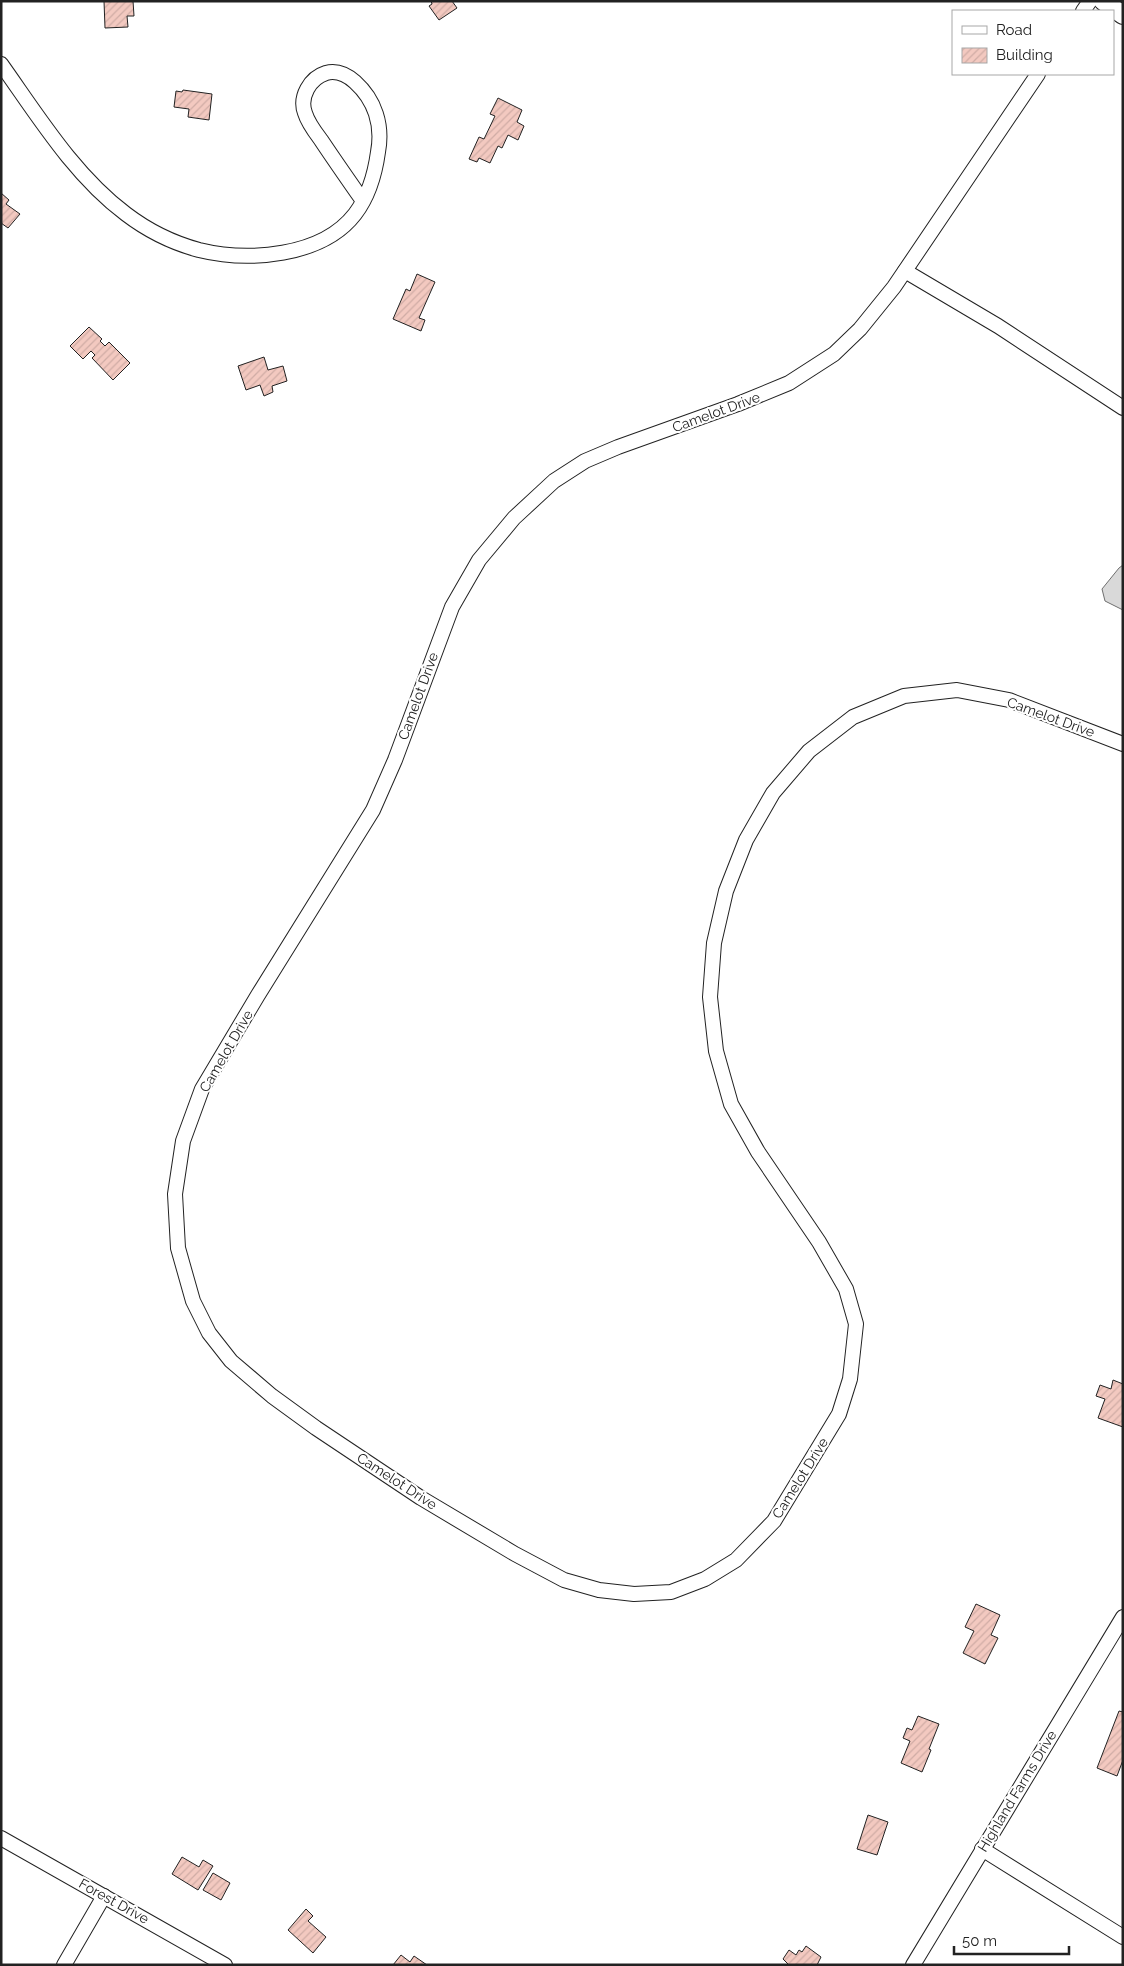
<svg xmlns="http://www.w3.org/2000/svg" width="1124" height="1966" font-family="Raleway,sans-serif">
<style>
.water{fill:#d9d9d9;stroke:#6f6f6f}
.building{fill:url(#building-hatch);stroke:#222}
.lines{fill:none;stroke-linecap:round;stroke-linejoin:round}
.minor-casing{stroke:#222;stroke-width:16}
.tertiary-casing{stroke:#222;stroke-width:20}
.minor{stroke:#fff;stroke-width:14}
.tertiary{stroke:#fff;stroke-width:18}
.labels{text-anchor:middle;stroke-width:4;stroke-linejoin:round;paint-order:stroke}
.street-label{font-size:14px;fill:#222;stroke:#fff}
</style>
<defs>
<pattern id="building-hatch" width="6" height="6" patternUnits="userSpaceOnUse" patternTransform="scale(1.25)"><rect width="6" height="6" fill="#f3c9c0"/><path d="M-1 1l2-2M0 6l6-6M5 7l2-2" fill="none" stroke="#d0aca5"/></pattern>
</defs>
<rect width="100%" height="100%" fill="#fff"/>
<polygon class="water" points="1123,565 1123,610 1105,601 1102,589 1119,568"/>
<g class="building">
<polygon points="104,1 133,1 134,16 127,16 128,27 105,28"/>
<polygon points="431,1 452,1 457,8 439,20 429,6 432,4"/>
<polygon points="183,90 212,94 209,120 188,117 189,109 174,107 176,91 182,92"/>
<polygon points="498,98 522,110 517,122 524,126 518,140 508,135 502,148 498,146 490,163 479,158 477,162 469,159 479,137 484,139 495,116 490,114"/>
<polygon points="1,193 9,200 6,204 20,214 8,228 1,223"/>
<polygon points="417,274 435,282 419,318 425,320 421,331 393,319 406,289 410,291"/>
<polygon points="89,327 102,339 100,341 105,346 109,342 130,363 113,380 92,358 95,355 91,351 83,359 70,346"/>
<polygon points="264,357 268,370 283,366 287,381 272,386 273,392 264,396 260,385 246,390 238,366"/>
<polygon points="1113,1380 1123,1384 1123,1427 1098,1418 1105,1399 1096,1396 1100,1385 1111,1389"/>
<polygon points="976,1604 1000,1615 991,1635 998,1638 985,1664 963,1653 974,1631 965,1627"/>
<polygon points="1119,1711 1123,1712 1123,1760 1117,1776 1097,1768"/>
<polygon points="918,1716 939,1724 929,1749 931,1750 922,1772 901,1763 910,1741 903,1738 907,1728 912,1730"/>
<polygon points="868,1815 888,1822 877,1855 857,1849"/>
<polygon points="182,1857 199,1867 203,1860 213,1866 198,1890 172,1874"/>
<polygon points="213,1873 230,1883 221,1900 203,1890"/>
<polygon points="306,1909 313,1916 308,1921 326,1937 313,1953 288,1930"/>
<polygon points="806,1946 821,1957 817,1965 789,1965 783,1959 789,1950 796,1955 799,1950 802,1952"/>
<polygon points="401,1955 410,1962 414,1956 427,1965 393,1965"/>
</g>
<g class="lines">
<g class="minor-casing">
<g id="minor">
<polyline points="1083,11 1090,1"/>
<path d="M1 64C38 116 74 175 126 214 147 230 173 243 199 250 248 262 322 257 355 214 368 197 375 174 378 152 383 125 375 100 355 82 347 75 337 70 326 73 310 78 299 97 305 113 308 123 315 132 321 140 335 161 349 181 363 201"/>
<polyline points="1038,74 894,287 860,329 834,354 789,383 738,404 618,447 585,461 554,481 514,518 479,560 452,607 395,760 373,810 258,995 202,1089 183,1141 175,1194 178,1248 193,1301 209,1333 231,1361 272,1396 316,1428 421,1498 515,1554 564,1580 599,1590 634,1594 671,1592 705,1579 736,1560 774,1521 839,1414 850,1379 856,1324 846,1289 819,1242 758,1152 731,1104 716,1051 710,997 714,943 726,891 746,840 773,793 809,751 853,717 904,696 957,690 1009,700 1123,744"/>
<polyline points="905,271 998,326 1123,408"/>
<polyline points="1,1838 225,1965"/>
<polyline points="982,1849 1123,1937"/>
<polyline points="64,1965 104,1896"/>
<polyline points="913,1965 1123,1617"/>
</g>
</g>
<g class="tertiary-casing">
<polyline id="tertiary" points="1103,1 1123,15"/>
</g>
<use href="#minor" class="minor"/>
<use href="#tertiary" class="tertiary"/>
</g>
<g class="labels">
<g class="street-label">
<text transform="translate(716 412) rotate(-20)" y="5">Camelot Drive</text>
<text transform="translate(418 696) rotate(-70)" y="5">Camelot Drive</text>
<text transform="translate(1051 717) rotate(20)" y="5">Camelot Drive</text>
<text transform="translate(226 1051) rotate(-60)" y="5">Camelot Drive</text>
<text transform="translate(800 1478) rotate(-58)" y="5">Camelot Drive</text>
<text transform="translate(397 1481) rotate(33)" y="5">Camelot Drive</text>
<text transform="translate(1017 1791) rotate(-59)" y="5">Highland Farms Drive</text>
<text transform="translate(114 1901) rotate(29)" y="5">Forest Drive</text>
</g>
</g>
<rect width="1124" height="1966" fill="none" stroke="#222222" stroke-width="5"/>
<rect x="952" y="10" width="162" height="65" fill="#ffffff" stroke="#a7a7a7"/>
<rect x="962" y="26" width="25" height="8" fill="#ffffff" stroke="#a7a7a7"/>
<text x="996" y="35" font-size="15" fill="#222222">Road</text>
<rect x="962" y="48" width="25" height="15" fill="url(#building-hatch)" stroke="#a7a7a7"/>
<text x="996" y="60" font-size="15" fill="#222222">Building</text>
<path d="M954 1946v8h115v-8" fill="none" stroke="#222222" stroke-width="2.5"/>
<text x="962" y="1946" font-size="15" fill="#222222" stroke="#ffffff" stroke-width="4" paint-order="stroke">50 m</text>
</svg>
